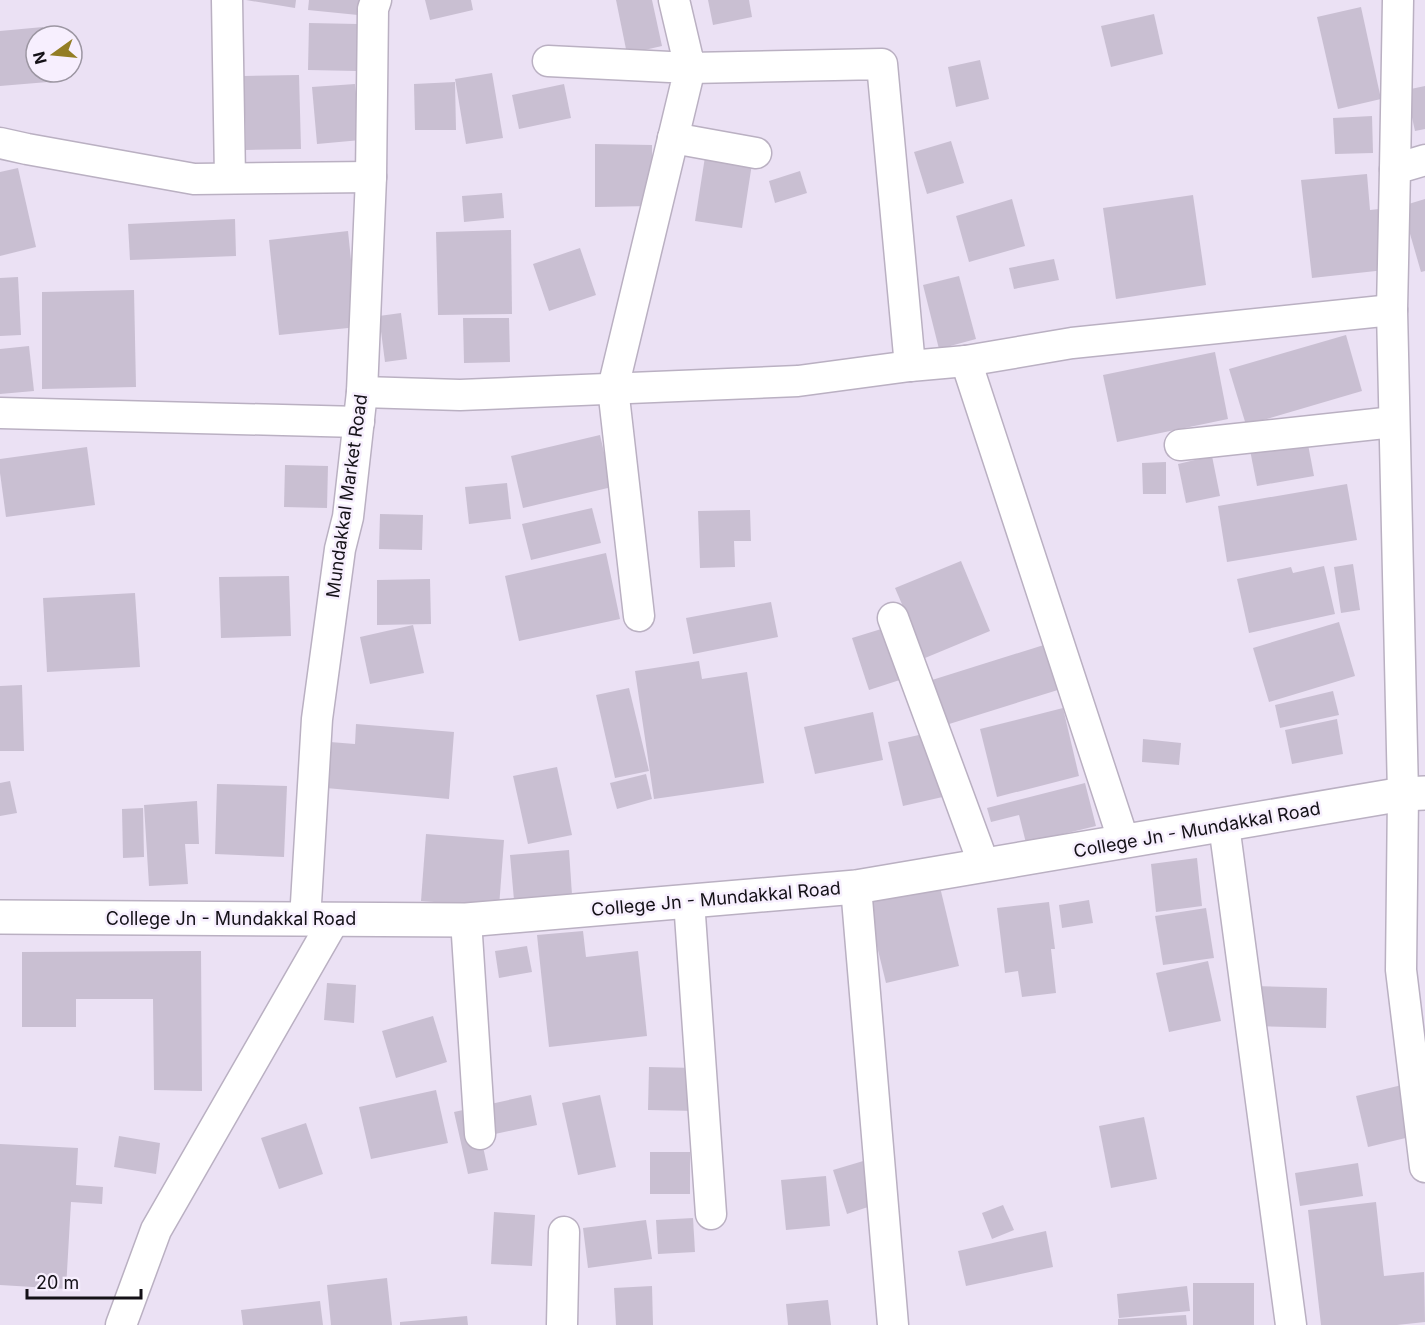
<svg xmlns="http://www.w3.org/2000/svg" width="1425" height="1325" font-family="Inter,sans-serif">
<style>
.building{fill:#c9bfd2}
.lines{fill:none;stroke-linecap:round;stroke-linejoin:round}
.minor-casing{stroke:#bab0c2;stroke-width:33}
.tertiary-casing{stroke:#bab0c2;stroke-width:36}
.minor{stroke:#fff;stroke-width:30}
.tertiary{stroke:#fff;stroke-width:33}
.labels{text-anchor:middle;stroke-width:5;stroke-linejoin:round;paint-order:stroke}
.street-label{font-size:18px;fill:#141117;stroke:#f7effe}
</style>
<rect width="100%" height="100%" fill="#ebe1f4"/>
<g class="building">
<polygon points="246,0 296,0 295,8"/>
<polygon points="309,0 359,0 358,15 308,10"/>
<polygon points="425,0 471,0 473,10 430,20"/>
<polygon points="616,0 652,0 662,46 627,54"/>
<polygon points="708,0 749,0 752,17 713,25"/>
<polygon points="1361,7 1381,99 1338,109 1317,17"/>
<polygon points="1154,14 1163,54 1111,67 1101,26"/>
<polygon points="309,23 358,24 357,71 308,70"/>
<polygon points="43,27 44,36 36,36 36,72 47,72 48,82 0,86 0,31"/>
<polygon points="980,60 989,99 956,107 948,67"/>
<polygon points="492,73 503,138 466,144 455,79"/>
<polygon points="299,75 301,149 246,150 244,76"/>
<polygon points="455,82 456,130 415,130 414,84"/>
<polygon points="355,84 361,140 317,144 312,87"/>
<polygon points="564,84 571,118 519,129 512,95"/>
<polygon points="1425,86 1425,129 1415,131 1406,90"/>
<polygon points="1372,116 1373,153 1335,154 1333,118"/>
<polygon points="951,141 964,183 927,194 914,152"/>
<polygon points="595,144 652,145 652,206 595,207"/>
<polygon points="707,144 754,151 742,228 695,221"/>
<polygon points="18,168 36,247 0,256 0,172"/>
<polygon points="800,171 807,193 775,203 769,181"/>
<polygon points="1367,174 1370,210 1379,209 1385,270 1312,278 1301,180"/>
<polygon points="502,193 504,218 464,222 462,196"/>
<polygon points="1193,195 1206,285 1116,299 1103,208"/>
<polygon points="1012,199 1025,246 969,262 956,216"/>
<polygon points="1425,199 1425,271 1421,272 1402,206"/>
<polygon points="235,219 236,256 130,260 128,224"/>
<polygon points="511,230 512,314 438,315 436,232"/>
<polygon points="348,231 358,327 279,335 269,240"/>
<polygon points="580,248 596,295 549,311 533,264"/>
<polygon points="1054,259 1059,280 1014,289 1009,268"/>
<polygon points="959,276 976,339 939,349 923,285"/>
<polygon points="18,277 21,335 0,336 0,278"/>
<polygon points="134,290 136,387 42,389 42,292"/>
<polygon points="401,313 407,359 385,362 379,316"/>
<polygon points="463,318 509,318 510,362 464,363"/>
<polygon points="1346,335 1362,391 1246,425 1229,369"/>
<polygon points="29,346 34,391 0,394 0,349"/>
<polygon points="1215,352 1228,419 1117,442 1103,375"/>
<polygon points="600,435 612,487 523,508 511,456"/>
<polygon points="1307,439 1314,476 1257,486 1250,450"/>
<polygon points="87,447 95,505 6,517 0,473 0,459"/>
<polygon points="1212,456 1220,496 1186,503 1178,464"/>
<polygon points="1166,462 1166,494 1143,494 1142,463"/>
<polygon points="285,465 328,466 327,508 284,507"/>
<polygon points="507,483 511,519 469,524 465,487"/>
<polygon points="1347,484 1357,540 1227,562 1218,506"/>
<polygon points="592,508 601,543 531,560 522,524"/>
<polygon points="750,510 751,541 734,541 735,567 700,568 698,511"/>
<polygon points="380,514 423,515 422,550 379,549"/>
<polygon points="606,553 620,619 519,641 505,576"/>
<polygon points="961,561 990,631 925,658 895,588"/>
<polygon points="1353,564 1360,610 1341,613 1334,567"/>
<polygon points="1324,566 1335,614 1249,633 1237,579 1291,567 1293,573"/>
<polygon points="289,576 291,636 221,638 219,577"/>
<polygon points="430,579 431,624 377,625 377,580"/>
<polygon points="135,593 140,667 47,672 43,598"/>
<polygon points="771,602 778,637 693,654 686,618"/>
<polygon points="1339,622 1355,676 1269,702 1253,648"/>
<polygon points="413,625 424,673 370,684 360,637"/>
<polygon points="891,626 906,678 869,690 852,638"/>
<polygon points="1047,644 1061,689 946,725 932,680"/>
<polygon points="699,661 702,679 747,672 764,783 654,799 635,671"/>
<polygon points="22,685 24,751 0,751 0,686"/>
<polygon points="629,688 649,771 615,778 596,695"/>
<polygon points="1333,691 1339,715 1280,728 1275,705"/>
<polygon points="1063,708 1079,776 997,797 980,729"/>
<polygon points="873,712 883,760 815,774 804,727"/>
<polygon points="1337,719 1343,754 1292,764 1285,730"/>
<polygon points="356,724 454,732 449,799 326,788 330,742 355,744"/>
<polygon points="932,732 947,796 903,806 888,742"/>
<polygon points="1143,739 1181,743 1179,765 1142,762"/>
<polygon points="557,767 572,835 528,844 513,776"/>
<polygon points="646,774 652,799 617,809 610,783"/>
<polygon points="10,781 17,813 0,816 0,783"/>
<polygon points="1085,783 1096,826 1026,843 1019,815 991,822 987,808"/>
<polygon points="217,784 287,786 284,857 215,854"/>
<polygon points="197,801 199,844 185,844 188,884 149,886 144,805"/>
<polygon points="143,808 144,857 123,858 122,809"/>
<polygon points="426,834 504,840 499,907 421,901"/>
<polygon points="569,850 572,895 514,900 510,855"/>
<polygon points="1197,858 1202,906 1156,912 1151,864"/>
<polygon points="939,883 959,966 886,983 866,901"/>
<polygon points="1089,900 1093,923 1062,928 1059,905"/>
<polygon points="1049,902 1055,949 1051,949 1056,993 1022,997 1018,971 1005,973 997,908"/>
<polygon points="1206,908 1214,958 1163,965 1155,916"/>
<polygon points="583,931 586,957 638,951 647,1036 549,1047 537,935"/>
<polygon points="527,946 532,972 499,978 495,951"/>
<polygon points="201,951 202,1091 154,1090 153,999 76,999 76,1027 22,1027 22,952"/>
<polygon points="1208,961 1221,1021 1169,1032 1156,973"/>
<polygon points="327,983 356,985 354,1023 324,1020"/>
<polygon points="1253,986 1327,988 1326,1028 1252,1026"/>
<polygon points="433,1016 447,1062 396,1078 382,1031"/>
<polygon points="649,1067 698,1068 697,1111 648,1110"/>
<polygon points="1402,1085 1414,1136 1368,1147 1356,1096"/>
<polygon points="436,1090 448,1143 371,1159 359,1107"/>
<polygon points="531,1095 537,1125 481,1137 488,1170 468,1174 454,1112"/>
<polygon points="600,1095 616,1167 578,1175 562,1103"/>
<polygon points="1144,1117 1157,1179 1111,1188 1099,1126"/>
<polygon points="306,1123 323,1174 279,1189 261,1138"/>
<polygon points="119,1136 160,1143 156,1174 114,1167"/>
<polygon points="0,1144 78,1148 76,1185 103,1187 102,1204 71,1202 66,1289 0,1285"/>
<rect x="650" y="1152" width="40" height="42"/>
<polygon points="870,1159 883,1202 847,1214 833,1170"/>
<polygon points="1358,1163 1363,1196 1300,1206 1295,1173"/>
<polygon points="826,1176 830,1226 786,1230 781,1180"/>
<polygon points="1376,1202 1384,1276 1424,1272 1425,1322 1397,1325 1321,1325 1308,1210"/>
<polygon points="1003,1205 1014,1230 992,1239 982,1213"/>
<polygon points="494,1212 535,1215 532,1266 491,1264"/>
<polygon points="693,1218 695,1252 658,1254 656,1220"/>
<polygon points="646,1220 652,1259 588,1268 583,1228"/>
<polygon points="1046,1231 1053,1267 966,1286 958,1251"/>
<polygon points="387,1278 392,1325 331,1325 327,1285"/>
<rect x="1193" y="1283" width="61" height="42"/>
<polygon points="652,1286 653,1325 616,1325 614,1288"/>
<polygon points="1187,1286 1190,1311 1119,1318 1117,1294"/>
<polygon points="828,1300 831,1325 788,1325 786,1304"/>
<polygon points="320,1301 323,1325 243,1325 241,1310"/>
<polygon points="1186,1315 1187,1325 1118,1325 1118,1319"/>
<polygon points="467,1316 468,1325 400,1325 400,1322"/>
</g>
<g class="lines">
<g class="minor-casing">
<g id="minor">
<polyline points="227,0 230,178"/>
<polyline points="674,0 690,68 882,64 910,366"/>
<polyline points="548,61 690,68 613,388 639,616"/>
<polyline points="673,138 756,153"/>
<polyline points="0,143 27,149 194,179 371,177"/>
<polyline points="1425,160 1395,169 1392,310 1403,794 1401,970 1425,1167"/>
<polyline points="1395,169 1398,0"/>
<polyline points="966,361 1124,842"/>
<polyline points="362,392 460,395 798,381 910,366 966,361 1072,343 1392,310"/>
<polyline points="0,413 359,422"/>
<polyline points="1180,445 1394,422"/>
<polyline points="893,618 984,865"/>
<polyline points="1224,825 1291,1325"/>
<polyline points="856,887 893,1325"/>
<polyline points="689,901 711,1214"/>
<polyline points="305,920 317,719 340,549 348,517 362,392 371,177 373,9 376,0"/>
<polyline points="466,920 480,1134"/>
<polyline points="121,1325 156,1230 334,920"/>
<polyline points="562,1325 564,1232"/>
</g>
</g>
<g class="tertiary-casing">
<polyline id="tertiary" points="0,917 466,920 856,887 1403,794 1425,793"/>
</g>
<use href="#minor" class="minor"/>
<use href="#tertiary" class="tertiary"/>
</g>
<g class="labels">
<g class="street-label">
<text transform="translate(347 496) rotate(-82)" y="6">Mundakkal Market Road</text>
<text transform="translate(1197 830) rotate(-10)" y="6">College Jn - Mundakkal Road</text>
<text transform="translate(716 899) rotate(-5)" y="6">College Jn - Mundakkal Road</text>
<text x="231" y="925">College Jn - Mundakkal Road</text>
</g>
</g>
<g transform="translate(54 54) rotate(255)"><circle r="28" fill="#f7effe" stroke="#9c96a2" stroke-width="1.5"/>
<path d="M0-4.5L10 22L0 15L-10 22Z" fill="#937d24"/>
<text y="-9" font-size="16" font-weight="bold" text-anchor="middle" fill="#141117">N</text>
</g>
<path d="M27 1289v9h114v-9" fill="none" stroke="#141117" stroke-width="3"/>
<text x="36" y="1289" font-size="18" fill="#141117" stroke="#f7effe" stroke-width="4.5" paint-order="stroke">20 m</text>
</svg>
